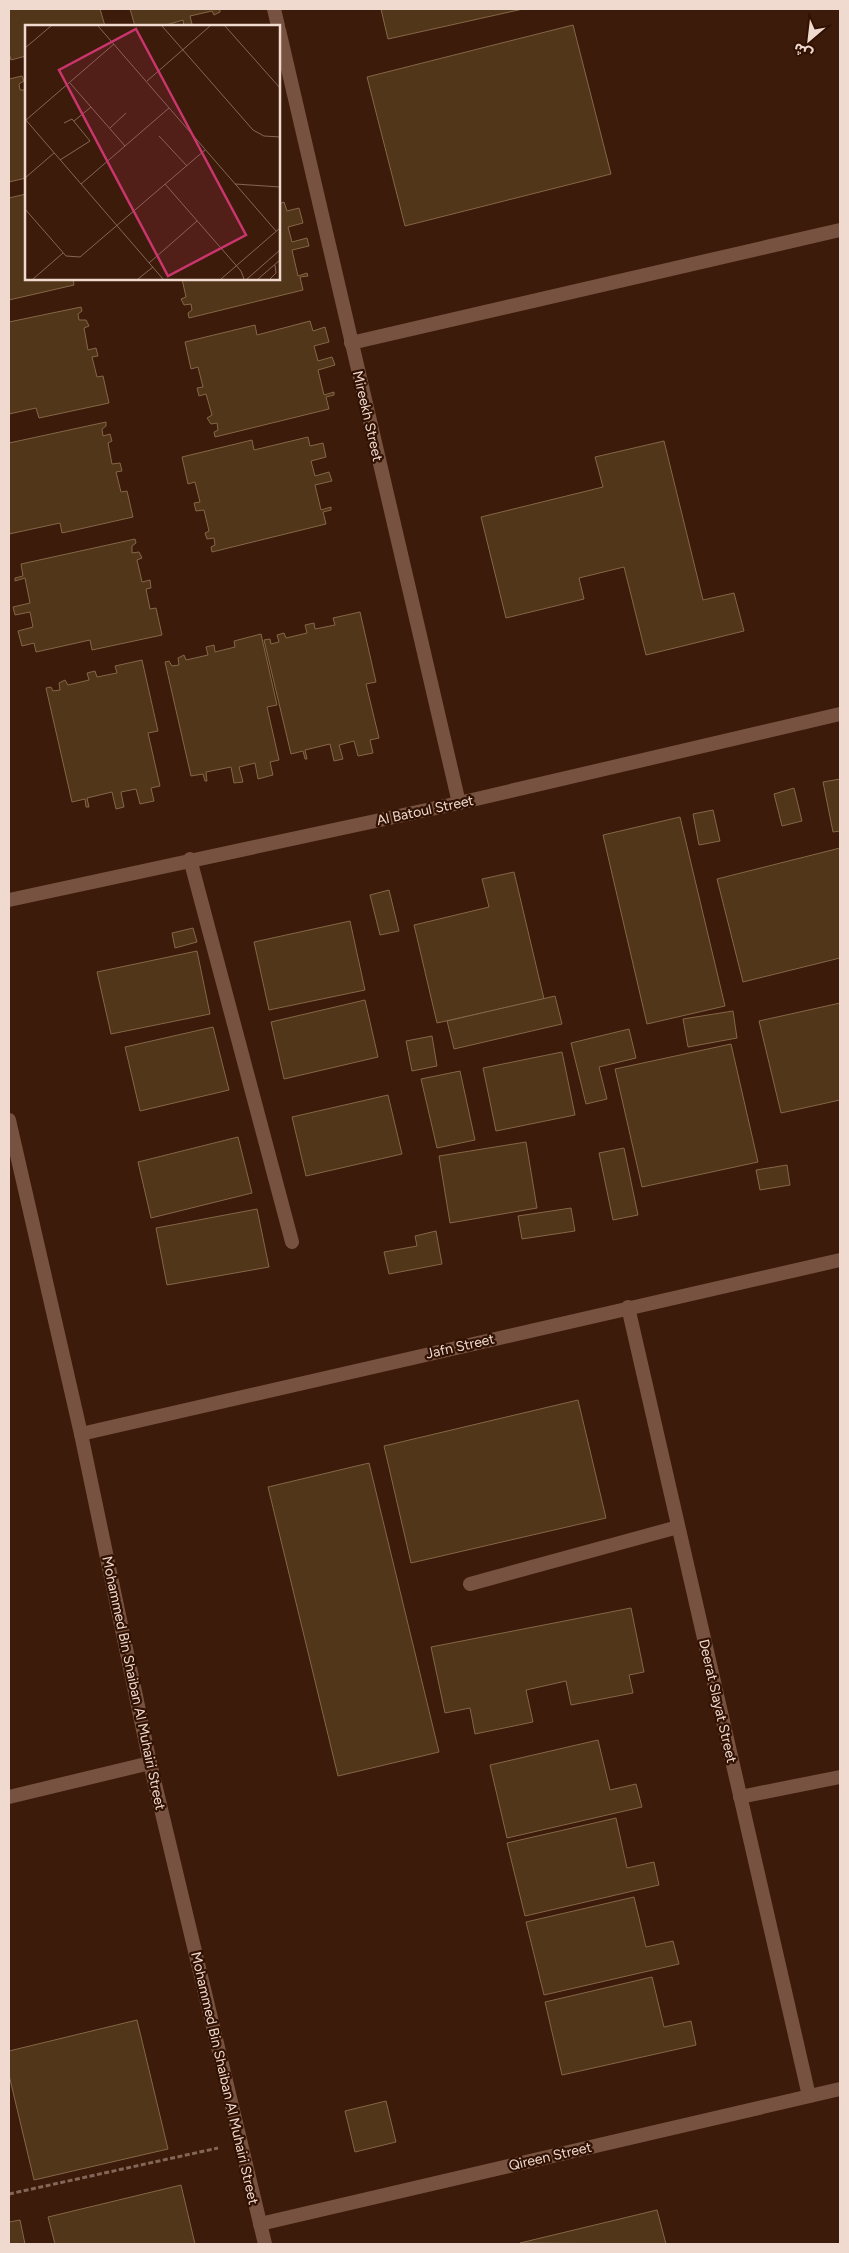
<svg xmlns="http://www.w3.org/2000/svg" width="849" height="2253" font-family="Figtree,'Noto Sans Arabic',sans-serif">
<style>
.building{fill:#523619;stroke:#846648}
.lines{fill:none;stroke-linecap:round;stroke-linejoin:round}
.path{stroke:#836658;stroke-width:3;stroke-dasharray:5 2.5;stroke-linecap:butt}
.service{stroke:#785240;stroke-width:14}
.minor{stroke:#785240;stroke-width:14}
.labels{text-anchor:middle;stroke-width:4.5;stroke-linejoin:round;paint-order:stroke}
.street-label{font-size:14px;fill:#f0d9cf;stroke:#311102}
.inset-road{fill:none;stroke:#846759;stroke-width:1}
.view{fill:#c9356c;fill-opacity:0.15;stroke:#c9356c;stroke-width:2.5}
.inset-edge{fill:none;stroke:#f0d9cf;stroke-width:2.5}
</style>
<rect width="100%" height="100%" fill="#3c1b0a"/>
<g class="building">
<polygon points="9,9 100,9 105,26 26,26 26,56 11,60 9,53"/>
<polygon points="130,9 220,9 220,12 214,15 212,11 190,16 192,24 184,26 183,20 163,26 135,26"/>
<polygon points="381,9 523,9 388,39"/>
<polygon points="573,25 611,174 405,226 367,77"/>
<polygon points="22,76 24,81 19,84 20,90 26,90 26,178 9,182 9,79"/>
<polygon points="26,194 26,279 73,279 74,285 9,300 9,198"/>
<polygon points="284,202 287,211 299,208 303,223 288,227 292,242 307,238 309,246 292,250 298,276 307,273 308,276 300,277 303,290 189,318 188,313 192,310 191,304 184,305 181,299 186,297 182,279 279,279 279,204"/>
<polygon points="81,307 82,311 78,314 79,320 86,320 89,326 84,328 88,350 96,348 98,356 92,357 97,377 103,376 109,403 39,418 36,408 9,414 9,322"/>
<polygon points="310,321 313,331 325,327 329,342 314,346 318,361 332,357 335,365 318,370 324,395 334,392 334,395 326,397 329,409 215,437 214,432 218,430 217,423 211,424 207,418 212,415 206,394 199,396 197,388 203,387 198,367 191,369 185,342 255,325 257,335"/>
<polygon points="106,422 106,426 102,429 103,436 110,434 112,441 108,443 112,464 120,463 122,471 116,472 121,492 127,491 133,517 62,533 60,523 9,534 9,443"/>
<polygon points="308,437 310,446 323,443 326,457 311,461 315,476 329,472 332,481 315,485 321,510 331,507 331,510 323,512 326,524 212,552 211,547 215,545 214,538 207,539 205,533 209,531 204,510 196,511 194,503 200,502 195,482 188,484 182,457 252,440 254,450"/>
<polygon points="664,441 703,600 734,593 744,631 646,655 624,567 579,578 584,599 506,618 481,517 603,487 595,457"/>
<polygon points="135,539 136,543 132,546 132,553 139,552 142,558 137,560 142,582 150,580 151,588 146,589 150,609 156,608 162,635 92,650 90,640 36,652 34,643 22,646 18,631 33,627 30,612 15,615 13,607 30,603 25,578 15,581 15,578 23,576 21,564"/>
<polygon points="360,612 376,682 366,684 379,738 370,740 373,753 358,756 354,741 339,745 343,759 334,761 330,744 305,750 307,759 305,759 303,751 291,754 264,640 270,639 271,644 279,642 277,635 284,633 286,638 307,633 305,625 314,623 315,629 335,625 333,618"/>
<polygon points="261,634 277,705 267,707 279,760 270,762 273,775 258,779 255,763 239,767 243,782 234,783 231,767 206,772 207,781 205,781 203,774 191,776 165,662 169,661 172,666 179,665 178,658 184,655 186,660 208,655 206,647 214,645 215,652 235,647 234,641"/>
<polygon points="142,660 158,731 148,733 160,786 151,788 154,801 140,804 136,789 121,792 124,807 116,809 112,792 87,798 89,807 86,807 85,799 72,802 46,688 51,687 53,691 60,690 59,683 65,680 68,685 89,680 87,673 95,671 97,677 117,673 115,666"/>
<polygon points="840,779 840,831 833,832 823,782"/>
<polygon points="794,788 802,821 782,826 774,794"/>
<polygon points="713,810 720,841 699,845 693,814"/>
<polygon points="680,817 725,1006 647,1024 603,835"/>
<polygon points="840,848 840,958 743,982 717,879"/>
<polygon points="514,872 544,999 437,1023 414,925 489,907 482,879"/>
<polygon points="389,890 399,931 380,935 370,895"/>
<polygon points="350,921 365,990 269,1010 254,942"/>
<polygon points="193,928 197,942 175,948 172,933"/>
<polygon points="197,951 210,1014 111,1034 97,972"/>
<polygon points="555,996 562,1024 454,1049 447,1021"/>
<polygon points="365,1000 378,1057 284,1079 271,1022"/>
<polygon points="840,1003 840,1100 781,1113 759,1021"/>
<polygon points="733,1011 737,1038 688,1047 683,1019"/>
<polygon points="213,1027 229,1090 140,1111 125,1047"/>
<polygon points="629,1029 636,1058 599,1067 607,1099 586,1104 571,1043"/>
<polygon points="432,1036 437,1066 412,1071 406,1041"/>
<polygon points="731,1044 758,1162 642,1187 615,1069"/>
<polygon points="562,1052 575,1115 496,1131 483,1068"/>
<polygon points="460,1071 475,1140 437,1148 421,1079"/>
<polygon points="388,1095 402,1154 306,1176 292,1117"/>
<polygon points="238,1137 252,1193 151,1218 138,1162"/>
<polygon points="526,1142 537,1208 450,1223 439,1156"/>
<polygon points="624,1148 638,1215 613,1220 599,1153"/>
<polygon points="787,1165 790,1185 760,1190 756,1170"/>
<polygon points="571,1208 575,1231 522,1239 518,1216"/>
<polygon points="257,1209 269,1267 167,1285 156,1228"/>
<polygon points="436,1231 442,1264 389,1274 384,1252 417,1246 415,1236"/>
<polygon points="578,1400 606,1518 411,1563 384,1446"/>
<polygon points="369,1463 439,1752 338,1776 268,1487"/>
<polygon points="631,1608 644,1672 629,1675 633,1693 571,1705 566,1681 526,1690 533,1722 475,1734 470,1708 445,1713 431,1647"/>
<polygon points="598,1740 610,1790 636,1784 642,1807 507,1838 490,1765"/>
<polygon points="616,1818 627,1868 654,1862 659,1885 525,1916 507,1843"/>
<polygon points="634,1897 646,1947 673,1941 679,1964 544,1995 526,1922"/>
<polygon points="652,1977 664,2027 691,2021 696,2045 562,2075 545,2002"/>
<polygon points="137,2020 168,2149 34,2180 9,2075 9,2051"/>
<polygon points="386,2101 396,2142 355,2152 345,2111"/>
<polygon points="181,2185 195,2244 55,2244 48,2217"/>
<polygon points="657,2210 666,2244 520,2243"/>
<polygon points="20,2220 25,2244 9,2244 9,2222"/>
</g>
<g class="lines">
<polyline class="path" points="9,2194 218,2148"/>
<g class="service">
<polyline points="351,343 840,230"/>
<polyline points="470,1584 678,1527"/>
<polyline points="740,1797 840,1777"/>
</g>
<g class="minor">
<polyline points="274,9 278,26"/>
<polyline points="279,30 459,803"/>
<polyline points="190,859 292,1242"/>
<polyline points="9,900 459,803 840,714"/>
<polyline points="9,1120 81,1434 150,1763 265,2244"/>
<polyline points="628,1307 809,2096"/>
<polyline points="81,1434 840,1260"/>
<polyline points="9,1797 150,1763"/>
<polyline points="260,2224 840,2089"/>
</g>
</g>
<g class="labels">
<g class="street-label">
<text transform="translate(368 416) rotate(77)" y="5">Mireekh Street</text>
<text transform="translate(425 810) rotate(-12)" y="5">Al Batoul Street</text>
<text transform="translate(460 1346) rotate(-13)" y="5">Jafn Street</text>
<text transform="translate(134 1683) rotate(78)" y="5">Mohammed Bin Shaiban Al Muhairi Street</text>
<text transform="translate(718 1701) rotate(77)" y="5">Deerat Slayat Street</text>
<text transform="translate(225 2078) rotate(77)" y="5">Mohammed Bin Shaiban Al Muhairi Street</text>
<text transform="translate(550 2156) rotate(-13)" y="5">Qireen Street</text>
</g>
</g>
<g transform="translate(25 25)">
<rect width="255" height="255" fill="#3c1b0a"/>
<path class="inset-road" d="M73 1 251 206M137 1 228 105 239 111 255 112M200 1 255 63M0 23 26 1M122 56 185 1M45 58 100 121M0 94 138 254M1 95 89 19M49 96 66 82M85 103 101 88M134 111 162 141M35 135 65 116 47 94 39 98M0 153 29 128M56 159 144 83M140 159 216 246 219 254M210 159 255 162M0 184 41 231 55 232 180 125M124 238 172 196M8 254 38 228M113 254 128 242M196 254 255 203M222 254 255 225M233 254 255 235M245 254 251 248 250 240"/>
<path class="view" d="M111 4 221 210 143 251 34 45Z"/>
<rect width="255" height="255" class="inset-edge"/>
</g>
<rect width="849" height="2253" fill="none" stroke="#f0d9cf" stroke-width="20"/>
<g transform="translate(809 40) rotate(208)" stroke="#311102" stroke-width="4" paint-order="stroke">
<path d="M0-4L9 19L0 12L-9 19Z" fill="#f0d9cf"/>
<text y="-8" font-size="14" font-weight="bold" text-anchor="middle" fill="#f0d9cf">ش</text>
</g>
</svg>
